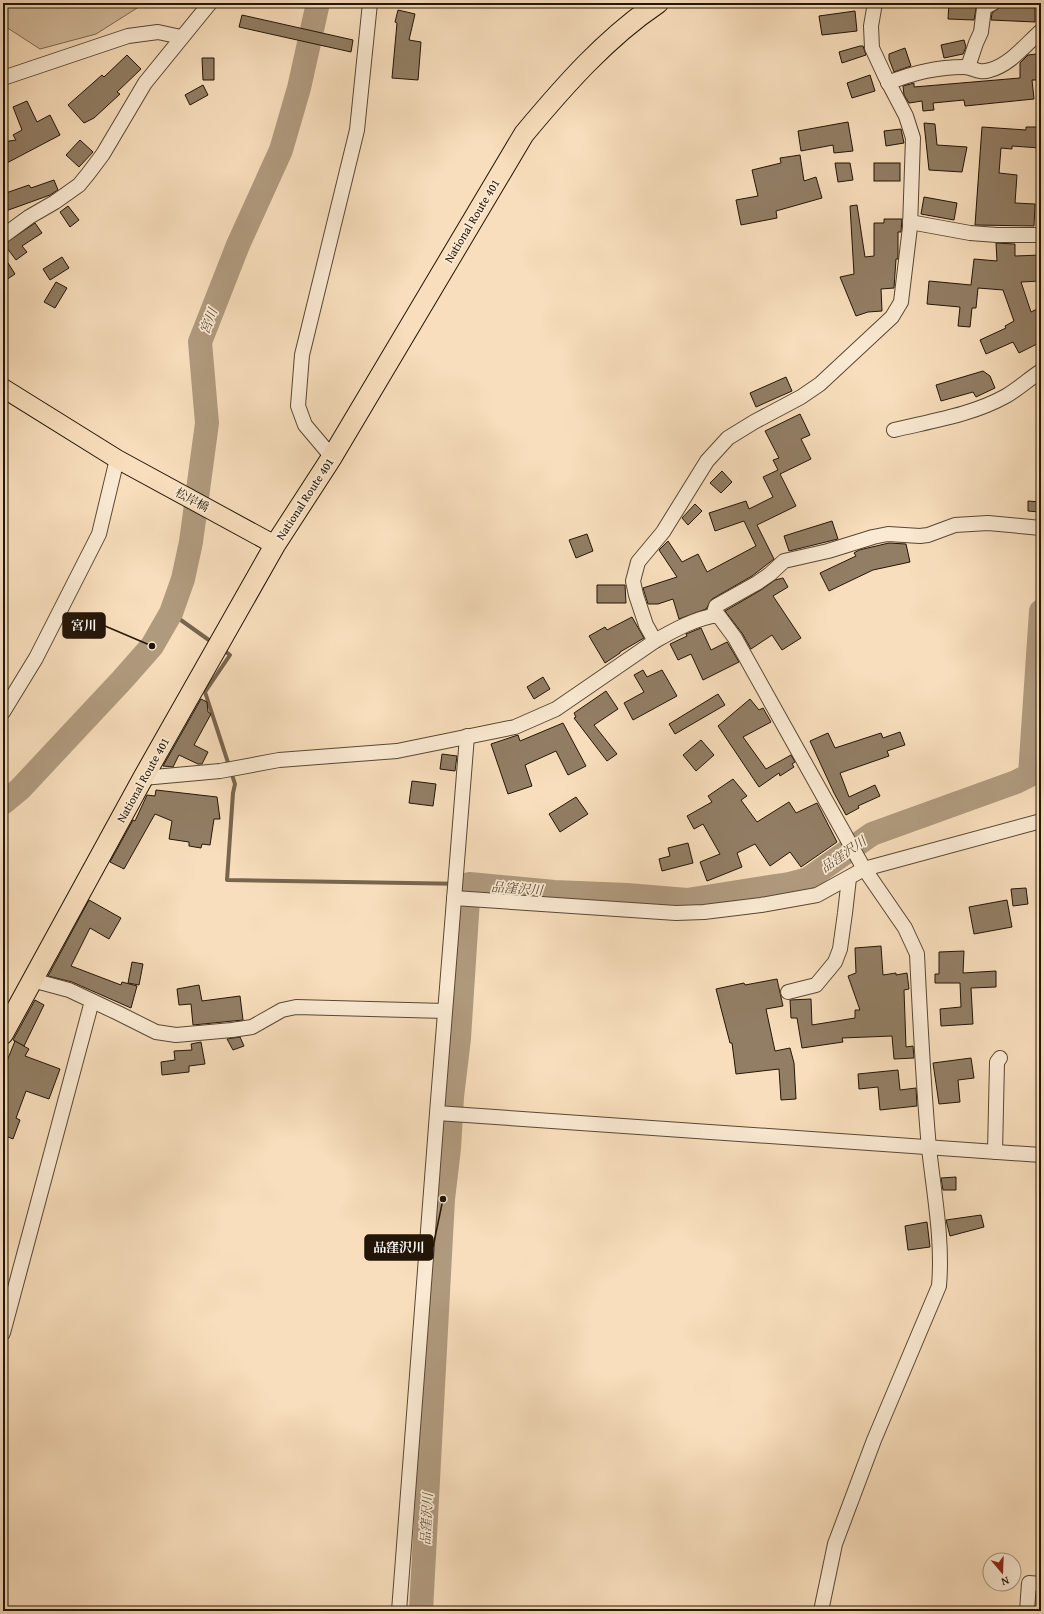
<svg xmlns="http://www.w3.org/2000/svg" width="1044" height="1614" font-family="'Gentium Book Plus','Noto Serif JP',serif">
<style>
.green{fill:#d4bc9d;stroke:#7c6852}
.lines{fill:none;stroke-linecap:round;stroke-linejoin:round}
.stream{stroke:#78654e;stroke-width:4}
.river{stroke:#b09a7e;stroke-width:24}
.building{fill:#927e65;stroke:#231507}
.minor-casing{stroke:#584734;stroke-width:16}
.major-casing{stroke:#231507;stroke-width:20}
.highway-casing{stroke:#231507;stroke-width:22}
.minor{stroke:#faead3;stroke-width:14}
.major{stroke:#f8debc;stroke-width:18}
.highway{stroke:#f8debc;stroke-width:20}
.labels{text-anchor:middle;stroke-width:3.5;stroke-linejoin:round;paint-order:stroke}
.street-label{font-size:12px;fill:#231507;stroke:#faead3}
.water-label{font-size:13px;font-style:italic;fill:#5b4a37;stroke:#faead3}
.leader{fill:none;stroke:#231507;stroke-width:1.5}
.callout-dot{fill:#231507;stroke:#faead3;stroke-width:1.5}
.callout{fill:#231507;stroke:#231507;stroke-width:1.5}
.callout-label{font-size:13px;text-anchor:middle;font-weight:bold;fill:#fff}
</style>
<rect width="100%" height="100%" fill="#f8debc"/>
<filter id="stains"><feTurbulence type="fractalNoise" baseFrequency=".005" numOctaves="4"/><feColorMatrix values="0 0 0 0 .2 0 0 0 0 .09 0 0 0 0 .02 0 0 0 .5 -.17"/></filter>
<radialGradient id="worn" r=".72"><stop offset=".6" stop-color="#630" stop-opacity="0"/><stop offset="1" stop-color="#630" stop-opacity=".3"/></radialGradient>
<polygon class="green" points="3,3 145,3 96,34 40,49 3,25"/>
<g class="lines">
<g class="stream">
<polyline points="171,613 213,643"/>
<polyline points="222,649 230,655 205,692 235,784 233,793 227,880 469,884"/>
</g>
<g class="river">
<polyline points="3,803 20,789 122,680 152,646 171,613 183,579 191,542 207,423 200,342 238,245 281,150 299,88 318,3"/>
<polyline points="421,1611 443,1199 449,1148 452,1097 459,1038 469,884 554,892 627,895 687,900 789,884 808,879 872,834 1016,782 1030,775 1041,611"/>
</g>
</g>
<g class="building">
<polygon points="949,3 977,3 974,20 948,19"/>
<polygon points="1035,6 1035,22 991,20 992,13 1000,7"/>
<polygon points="398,10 415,14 409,40 421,42 418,80 392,78 397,23 395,22"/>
<polygon points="855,11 857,31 822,35 819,16"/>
<polygon points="242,15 353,40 351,52 239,27"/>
<polygon points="964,40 966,47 963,54 944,58 941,45"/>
<polygon points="860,46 863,46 866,55 842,63 839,52"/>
<polygon points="905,48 911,66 894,72 889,59 889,54"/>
<polygon points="1037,54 1038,80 1032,80 1034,99 965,106 964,100 933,103 934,110 923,111 922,101 909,103 904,95 903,86 914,83 914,87 1020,78 1020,63 1028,55"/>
<polygon points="127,55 141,69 117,92 120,94 94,118 84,123 68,105 102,75 104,77"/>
<polygon points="202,58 214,58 214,80 203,80"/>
<polygon points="870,75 875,91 852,98 847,83"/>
<polygon points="203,85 208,95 190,105 185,95"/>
<polygon points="27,101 37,122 50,115 60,135 3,165 3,142 16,140 13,135 22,130 13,107"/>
<polygon points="848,122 853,151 834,153 833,145 801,151 798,131"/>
<polygon points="924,123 935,124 937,145 967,147 962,172 929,170"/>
<polygon points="982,127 1026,130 1026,127 1041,127 1040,148 1012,146 1012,149 1001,148 999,173 1017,175 1015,203 1035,204 1034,226 975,225"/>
<polygon points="901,129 904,143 886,146 884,131"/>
<polygon points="80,140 93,152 79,167 66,155"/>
<polygon points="800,155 804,181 816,177 822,198 776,211 777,218 741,225 736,200 758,196 752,170 781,163 780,158"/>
<polygon points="835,163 850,163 853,180 838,182"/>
<rect x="874" y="163" width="26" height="18"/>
<polygon points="54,180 58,190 50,195 3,212 3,194 29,185 31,188"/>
<polygon points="924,197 957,203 954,220 921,214"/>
<polygon points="857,205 865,257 874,256 874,223 884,223 884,219 902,219 901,232 898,232 898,259 896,259 894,288 881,289 882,311 868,312 856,316 840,277 854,274 850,206"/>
<polygon points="68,206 79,220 70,227 60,212"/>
<polygon points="35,223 42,233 22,246 27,252 16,260 4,244"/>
<polygon points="996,243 1015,244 1015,256 1041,255 1041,281 1021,282 1031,312 1041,307 1041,342 1019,353 1013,342 986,354 980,340 1006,328 1005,326 1014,321 1003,290 978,288 976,308 972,308 970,327 958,326 960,307 927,304 929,281 971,285 974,259 997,261"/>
<polygon points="3,255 15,274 3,282"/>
<polygon points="62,257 69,268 50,280 43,269"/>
<polygon points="56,282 67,288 55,308 44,302"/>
<polygon points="983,371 990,376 995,388 976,397 973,392 941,401 936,385"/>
<polygon points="786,377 792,391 756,407 750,393"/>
<polygon points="800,414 810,435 801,439 811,459 780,474 796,506 757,525 774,559 752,576 712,599 706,609 679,619 673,599 658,604 648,604 643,588 677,577 659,550 668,541 682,562 698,554 707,572 756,546 744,521 715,531 709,513 746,501 749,509 773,497 763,477 778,470 773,460 779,458 765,431"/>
<polygon points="722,471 732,482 721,493 710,483"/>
<polygon points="1028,501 1040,502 1039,512 1028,511"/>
<polygon points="695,504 702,511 688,525 682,518"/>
<polygon points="832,521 838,539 789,551 784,536"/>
<polygon points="587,534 593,551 576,558 569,540"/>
<polygon points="889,543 906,544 910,562 873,570 829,591 820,573 856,556 854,553 859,550"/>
<polygon points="783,578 788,587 773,596 801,638 782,650 772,635 751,649 742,633 725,611 761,590 775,580"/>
<polygon points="597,585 625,585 626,603 597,603"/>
<polygon points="632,617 644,638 620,652 620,653 605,663 589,636 605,627 607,630"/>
<polygon points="701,628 711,650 727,642 739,662 703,680 691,654 678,660 670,644 687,636 686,634"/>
<polygon points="643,670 647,677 662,670 677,696 633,720 624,703 644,692 634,675"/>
<polygon points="543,677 550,689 534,699 527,687"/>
<polygon points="606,691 618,709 594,725 617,754 607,761 574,718 576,717 574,713"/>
<polygon points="718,694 725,705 675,734 669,724"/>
<polygon points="201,699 207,702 208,712 211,714 194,745 208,752 202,764 198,764 179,755 173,767 163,766"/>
<polygon points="750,699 759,710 763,708 771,722 743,737 766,769 791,755 795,762 792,764 794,767 780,776 779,773 759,787 718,726"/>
<polygon points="563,723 586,766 568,775 556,751 525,765 532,786 508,794 491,744 518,735 520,741"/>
<polygon points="900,732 905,745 887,751 889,756 840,773 849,797 875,785 880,796 858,806 859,808 846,815 834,793 810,741 828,733 835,748 881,733 883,738"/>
<polygon points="701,740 714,755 696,771 683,755"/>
<polygon points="442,754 457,756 455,771 440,769"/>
<polygon points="733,779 747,796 741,800 757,822 789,802 796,813 817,803 837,842 801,867 790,852 770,866 755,844 737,853 742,867 707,881 700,862 720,854 703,824 694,829 687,816 712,802 708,796"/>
<polygon points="412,781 436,784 433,806 409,803"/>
<polygon points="156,790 217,797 220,819 214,819 210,845 202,844 201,848 189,846 189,842 169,839 172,821 155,814 124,869 110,862 133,820 135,821 147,795 155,796"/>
<polygon points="576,797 588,814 560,832 549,814"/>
<polygon points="688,843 693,863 662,871 659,859 670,856 668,848"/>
<polygon points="1026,888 1028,904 1013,906 1011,889"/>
<polygon points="89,900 121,918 109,939 90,928 71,966 121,985 122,982 137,986 131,1008 72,982 48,976"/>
<polygon points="1007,900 1012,927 974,934 969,907"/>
<polygon points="881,946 883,975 896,973 896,975 907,973 909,989 904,990 906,1047 913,1046 914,1058 894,1059 892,1036 842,1038 843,1042 802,1048 797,1018 791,1018 790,1000 811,999 812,1025 855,1018 855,1010 860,1010 848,976 856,973 855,948"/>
<polygon points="964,951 963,973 996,971 996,987 971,988 973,1024 941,1026 940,1009 961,1007 960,983 935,983 935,974 939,974 939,952"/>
<polygon points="132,962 143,964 139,985 128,983"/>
<polygon points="777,979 783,1006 766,1009 775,1051 790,1048 794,1063 796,1099 781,1100 779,1069 736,1074 732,1043 730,1043 716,989 744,983 745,985"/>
<polygon points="199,985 202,1001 240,996 243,1020 193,1025 191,1004 179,1005 177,989"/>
<polygon points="35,1000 44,1005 24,1046 13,1040"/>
<polygon points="240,1037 244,1046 233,1050 227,1039"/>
<polygon points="15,1041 29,1049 25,1056 60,1069 49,1099 26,1091 16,1118 20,1120 13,1139 3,1135 3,1071"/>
<polygon points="201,1042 205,1064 189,1066 189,1072 162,1075 161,1062 175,1060 174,1051 192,1050 191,1044"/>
<polygon points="971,1058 974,1078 958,1080 960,1102 939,1104 933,1063"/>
<polygon points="898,1070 900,1090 916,1088 917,1106 880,1110 878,1087 859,1089 858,1074"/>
<polygon points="956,1177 956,1190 943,1190 941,1178"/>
<polygon points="981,1215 984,1227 950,1236 946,1220"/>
<polygon points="927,1222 930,1247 908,1250 905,1226"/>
</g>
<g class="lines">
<g class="minor-casing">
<g id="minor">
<polyline points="968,67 976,43 981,32 984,8 993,3"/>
<polyline points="3,78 128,36 158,32 181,37"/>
<path d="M888 83C912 73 938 67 964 67 974 67 977 74 990 70 1010 65 1026 44 1041 31"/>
<polyline points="910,222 970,233 997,235 1041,235"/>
<polyline points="3,236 29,217 55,202 79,185 88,174 103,154 145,83 210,3"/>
<path d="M894 430C931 421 972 415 1006 396 1018 389 1029 379 1041 371"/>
<polyline points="332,457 305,425 298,406 302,355 357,130 370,3"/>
<polyline points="713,616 716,606 757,583 770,574 784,561 828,551 873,537 888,534 920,536 928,535 955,525 988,523 1041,528"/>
<polyline points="655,641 646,625 636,595 633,581 638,562 663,532 707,461 728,438 754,422 801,397 820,384 892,317 901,302 910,227 913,138 906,116 885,76 872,48 871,26 875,3"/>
<polyline points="3,712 36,658 99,534 117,459"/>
<path d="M143 778 220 771 279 760 397 751 515 727 556 709 655 641C674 630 696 618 718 615L735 638 863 867 905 928 917 954C920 1018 923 1083 929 1148 934 1194 943 1240 939 1286L874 1440 835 1544 821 1611"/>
<polyline points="454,898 676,913 704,912 761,905 817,895 864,869 1041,821"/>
<polyline points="32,980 69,990 118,1013 156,1032 176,1035 232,1030 252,1027 282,1010 296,1007 445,1011"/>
<polyline points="788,992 816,985 835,962 840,949 845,913 849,878"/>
<polyline points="437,1113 1041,1155"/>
<polyline points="995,1152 997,1062 1000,1058"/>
<polyline points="3,1333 92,1001"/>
<polyline points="399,1611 437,1113 467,736"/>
<polyline points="1027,1611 1029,1583 1041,1584"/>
</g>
</g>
<g class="major-casing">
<polyline id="major" points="3,388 117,459 275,545"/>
</g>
<g class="highway-casing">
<path id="highway" d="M3 1034 143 778 275 545 332 457 524 134C564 86 606 38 658 3"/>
</g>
<use href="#minor" class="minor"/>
<use href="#major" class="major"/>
<use href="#highway" class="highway"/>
</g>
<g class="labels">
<g class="street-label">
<text transform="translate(472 221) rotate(-59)" y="4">National Route 401</text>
<text transform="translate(305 499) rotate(-57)" y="4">National Route 401</text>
<text transform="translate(192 500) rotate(28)" y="4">松岸橋</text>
<text transform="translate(143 780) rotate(-61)" y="4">National Route 401</text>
</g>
<g class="water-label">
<text transform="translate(208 321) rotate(-69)" y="5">宮川</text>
<text transform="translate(843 854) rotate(-35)" y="5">品窪沢川</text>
<text transform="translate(517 888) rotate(4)" y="5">品窪沢川</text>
<text transform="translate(426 1519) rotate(-87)" y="5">品窪沢川</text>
</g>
</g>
<path class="leader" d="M152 646L105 626M443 1199L433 1247"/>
<g class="callout-dot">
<circle cx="152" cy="646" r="4"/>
<circle cx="443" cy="1199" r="4"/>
</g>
<g class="callout">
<rect x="63" y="613" width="42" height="25" rx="4"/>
<rect x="365" y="1235" width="68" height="25" rx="4"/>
</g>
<g class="callout-label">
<text x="84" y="630">宮川</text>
<text x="399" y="1252">品窪沢川</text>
</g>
<rect width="1044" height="1614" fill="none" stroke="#f8debc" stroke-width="16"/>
<rect x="4" y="4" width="1036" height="1606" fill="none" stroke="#231507" stroke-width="2"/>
<rect x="8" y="8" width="1028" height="1598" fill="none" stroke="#231507"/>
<g transform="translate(1002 1572) rotate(161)"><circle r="19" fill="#faead3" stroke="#a49581"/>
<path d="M0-3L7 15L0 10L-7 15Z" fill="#8f2418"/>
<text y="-6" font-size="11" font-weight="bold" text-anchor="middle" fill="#231507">N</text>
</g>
<rect width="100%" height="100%" filter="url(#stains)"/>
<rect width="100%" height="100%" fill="url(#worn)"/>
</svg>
